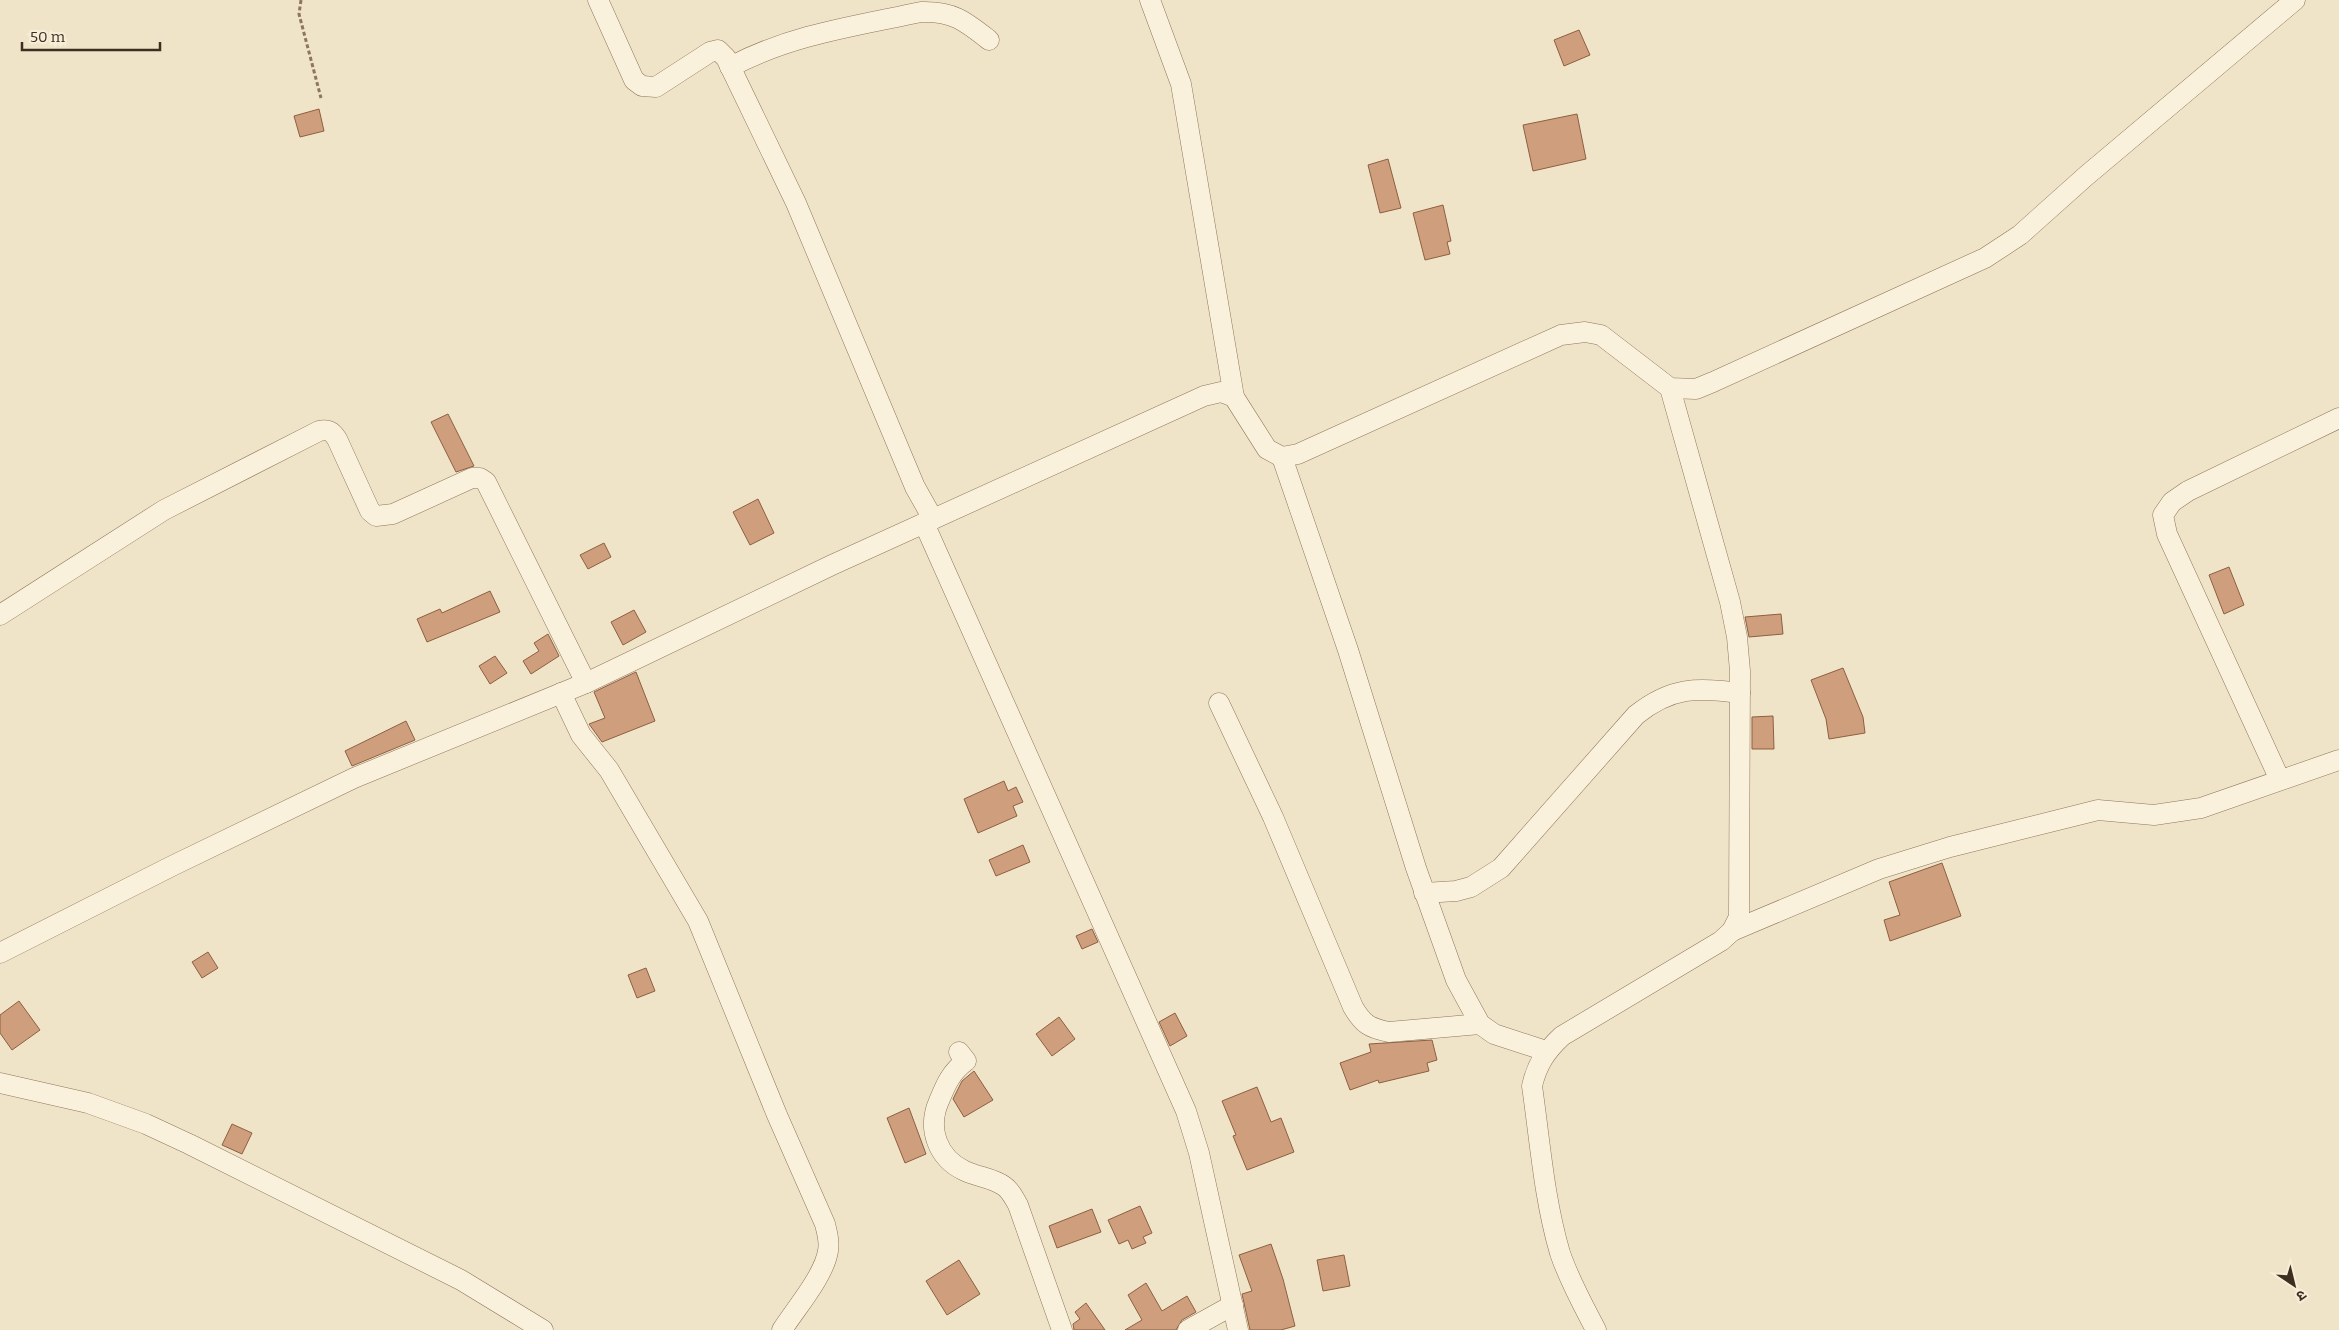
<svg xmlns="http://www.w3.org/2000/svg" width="2339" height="1330" font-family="Bitter,'Noto Sans Devanagari',serif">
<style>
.building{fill:#cf9f7d;stroke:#8d5f41}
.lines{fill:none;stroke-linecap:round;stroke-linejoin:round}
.street-casing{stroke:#8d765c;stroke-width:21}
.path{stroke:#8d765c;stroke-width:3;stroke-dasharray:4 2.5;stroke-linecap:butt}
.street{stroke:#faf1dc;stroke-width:20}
</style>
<rect width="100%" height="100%" fill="#f0e4c8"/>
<g class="building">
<polygon points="1579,30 1590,55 1564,66 1554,40"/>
<polygon points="319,109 324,131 300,137 294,116"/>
<polygon points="1577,114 1586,159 1533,171 1523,125"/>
<polygon points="1388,159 1401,208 1380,213 1368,165"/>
<polygon points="1443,205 1451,241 1447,242 1450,254 1425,260 1413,213"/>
<polygon points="448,414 474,466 456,472 431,422"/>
<polygon points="758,499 774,533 750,545 733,512"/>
<polygon points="604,543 611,557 588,569 580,555"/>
<polygon points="2229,567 2244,605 2224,614 2209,575"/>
<polygon points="490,591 500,612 427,642 417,619 440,609 442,613"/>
<polygon points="634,610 646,632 623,645 611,622"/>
<polygon points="1781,614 1783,634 1749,637 1745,617"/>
<polygon points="548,634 559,656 531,674 523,661 539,651 534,643"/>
<polygon points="495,656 507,673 490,684 479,666"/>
<polygon points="1843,668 1863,717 1865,733 1829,739 1826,719 1811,680"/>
<polygon points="636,672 655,721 602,742 589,724 605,718 594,692"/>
<polygon points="1773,716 1774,749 1752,749 1752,717"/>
<polygon points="406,721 415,740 352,766 345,751"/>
<polygon points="1004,781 1008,791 1016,787 1023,802 1013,806 1017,816 978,833 964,799"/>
<polygon points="1023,845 1030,862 996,876 989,860"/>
<polygon points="1942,863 1961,916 1890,941 1884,920 1900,915 1889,882"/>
<polygon points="1092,929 1098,942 1082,949 1076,936"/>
<polygon points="208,952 218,968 202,978 192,962"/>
<polygon points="646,968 655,991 637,998 628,975"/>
<polygon points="19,1001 40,1030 12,1050 0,1033 0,1015"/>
<polygon points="1175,1013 1187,1036 1170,1046 1159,1022"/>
<polygon points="1059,1017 1075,1039 1052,1056 1036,1034"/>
<polygon points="1432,1040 1437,1060 1427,1063 1429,1071 1379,1083 1378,1080 1350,1090 1340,1063 1371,1052 1369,1044"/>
<polygon points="974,1071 993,1100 964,1117 953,1099 962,1081"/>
<polygon points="1257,1087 1271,1122 1281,1118 1294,1152 1247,1170 1233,1136 1236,1135 1222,1101"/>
<polygon points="909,1108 926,1154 905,1163 887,1118"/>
<polygon points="232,1124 252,1133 242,1154 222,1145"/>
<polygon points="1140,1206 1152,1233 1143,1237 1146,1243 1132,1249 1128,1240 1119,1244 1108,1220"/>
<polygon points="1092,1209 1101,1232 1057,1248 1049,1226"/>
<polygon points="1271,1244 1283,1279 1295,1326 1281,1330 1250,1330 1242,1294 1252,1291 1239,1255"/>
<polygon points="1344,1255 1350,1286 1323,1291 1317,1260"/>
<polygon points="959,1260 980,1294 947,1315 926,1281"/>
<polygon points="1146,1283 1162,1311 1187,1296 1196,1312 1182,1320 1176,1330 1125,1330 1142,1320 1128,1295"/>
<polygon points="1086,1303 1105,1330 1074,1330 1073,1324 1080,1319 1075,1312"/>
</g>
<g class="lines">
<g class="street-casing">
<g id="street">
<polyline points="598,0 634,80 642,86 656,87 710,52 718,50 726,58 796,203 915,487 933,519"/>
<polyline points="1150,0 1181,84 1234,397"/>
<path d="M730 67C790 35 855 26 921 12 953 11 965 21 989 40"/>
<polyline points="1282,457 1348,650 1416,868 1456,980 1480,1024 1494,1034 1546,1051"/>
<polyline points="924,523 1186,1111 1199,1153 1238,1330"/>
<path d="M0 615 164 510 319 431C328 429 332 431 337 439L370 511 376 516 393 514 472 478H480L486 482 586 683"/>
<path d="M561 693 581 735 609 770 698 921 777 1115 825 1224C827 1233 830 1241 828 1251 824 1276 796 1308 782 1330"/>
<path d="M1219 703 1273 817 1353 1007C1363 1024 1369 1028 1389 1032L1480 1024"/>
<polyline points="2280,780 2167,534 2163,515 2172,502 2188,491 2339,418"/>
<path d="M1424 893 1456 891 1471 887 1501 868 1636 715C1671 687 1697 687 1740 693"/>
<polyline points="1732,931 1879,869 1950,847 2098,810 2154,815 2201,808 2339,760"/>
<polyline points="0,953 172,866 354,778 586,683 832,565 1204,396 1221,392 1234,397 1267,449 1282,457 1298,454 1561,335 1585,332 1601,335 1670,388 1696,389 1713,382 1985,258 2020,235 2086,176 2295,0"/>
<path d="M959 1052 966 1061C951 1072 946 1084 939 1101 927 1128 937 1158 965 1171 978 1177 993 1178 1004 1186 1011 1191 1014 1198 1018 1205L1062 1330"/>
<polyline points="0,1083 88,1103 146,1124 189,1144 461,1280 543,1330"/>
<polyline points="1188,1330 1233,1305"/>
<path d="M1596 1330C1583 1305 1569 1280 1560 1253 1544 1199 1540 1141 1532 1086 1537 1064 1546 1051 1562 1036L1721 941 1732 931 1739 917 1740 671 1737 637 1730 602 1670 388"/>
</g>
</g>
<polyline class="path" points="301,0 299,14 321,98"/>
<use href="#street" class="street"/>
</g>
<g transform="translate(2294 1285) rotate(145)" stroke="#f7eed8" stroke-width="4" paint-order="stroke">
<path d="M0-4L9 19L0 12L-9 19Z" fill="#3d2e20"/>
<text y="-8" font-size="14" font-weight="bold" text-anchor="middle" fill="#3d2e20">उ</text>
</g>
<path d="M22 42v8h138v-8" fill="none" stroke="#3d2e20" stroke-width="2.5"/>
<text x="30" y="42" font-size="15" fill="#3d2e20" stroke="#f7eed8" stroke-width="4" paint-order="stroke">50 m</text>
</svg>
